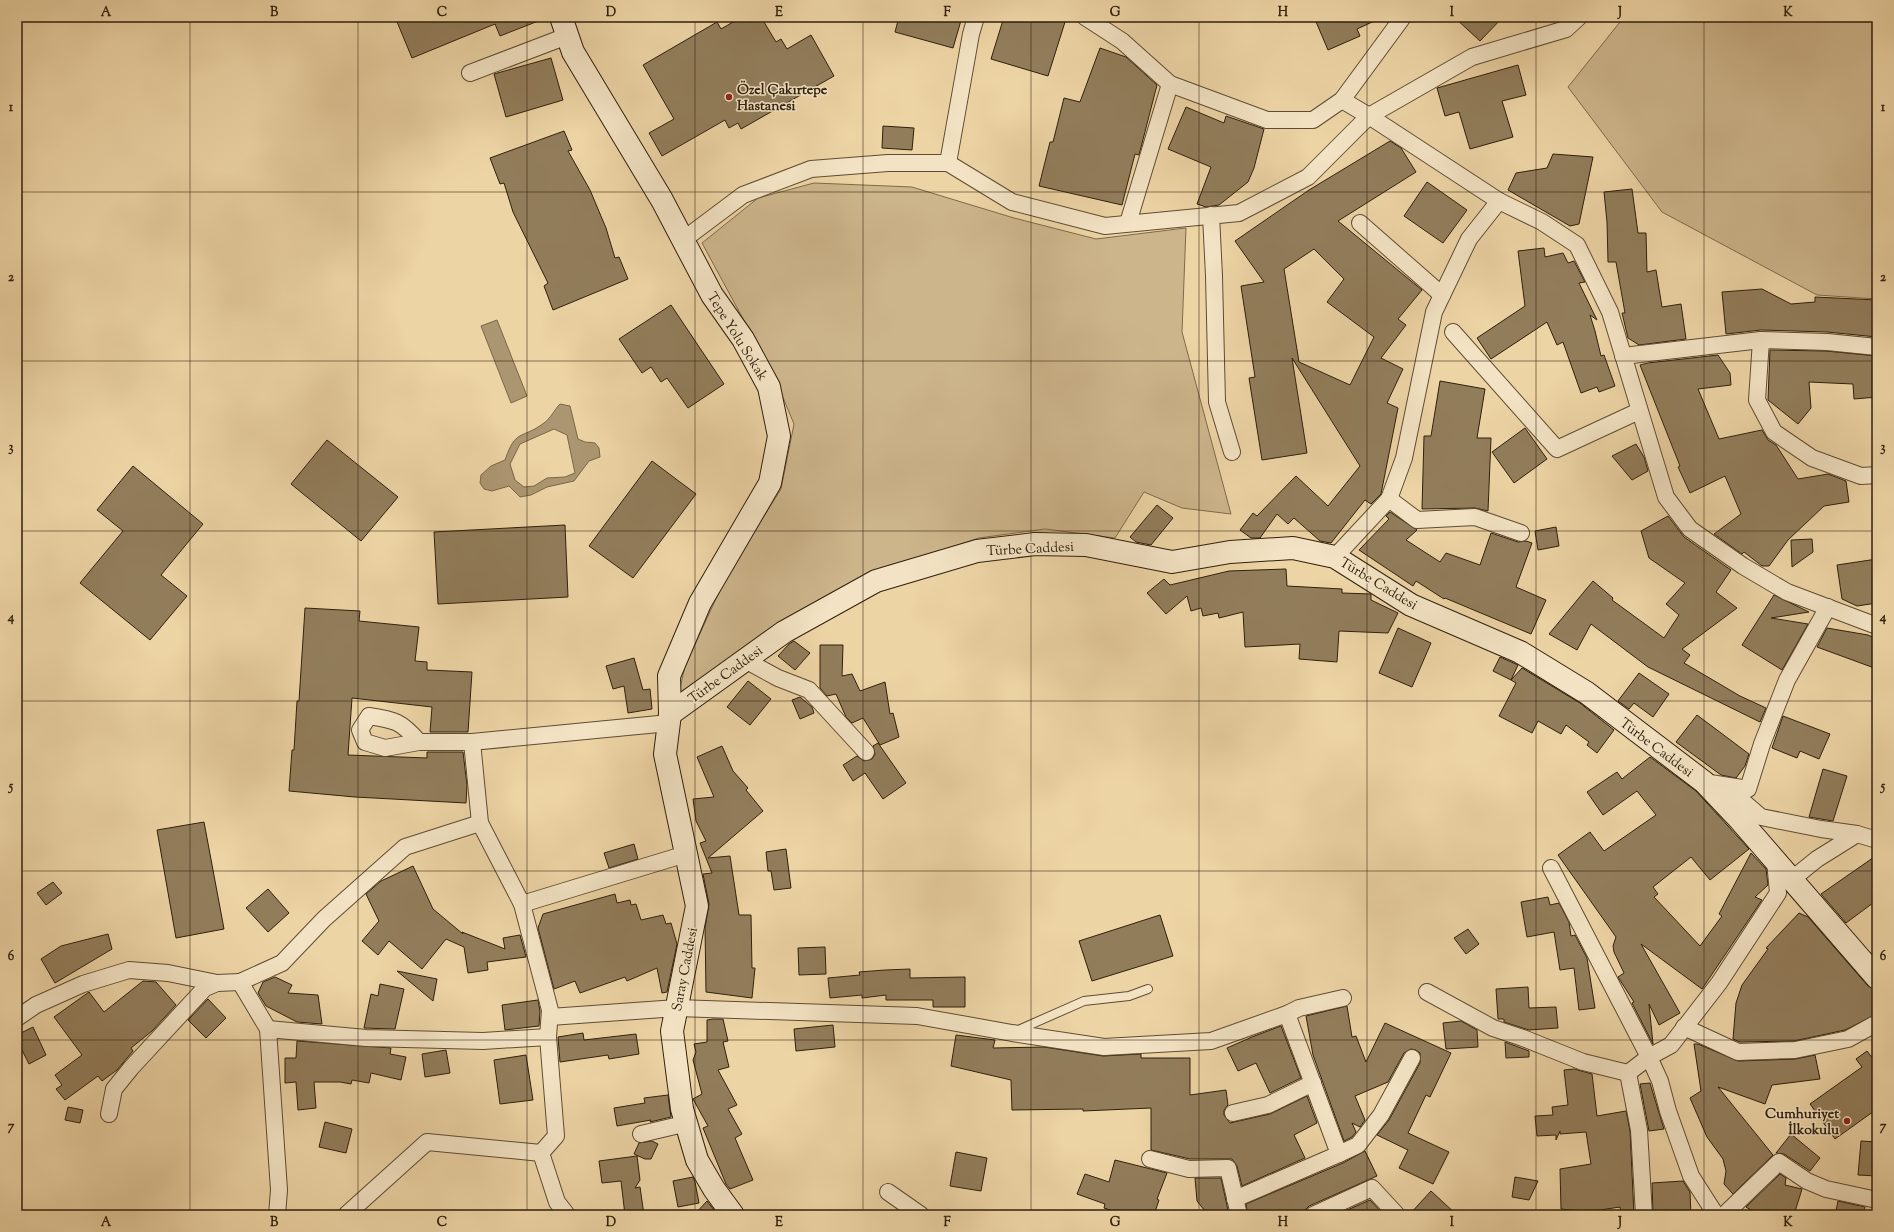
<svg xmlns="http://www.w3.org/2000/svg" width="1894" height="1232" font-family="'Sorts Mill Goudy',serif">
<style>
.green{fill:#cdb58b;stroke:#7e6a4b}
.water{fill:#ac9671;stroke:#7a6648;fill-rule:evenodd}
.building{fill:#927d5b;stroke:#2f1f0b;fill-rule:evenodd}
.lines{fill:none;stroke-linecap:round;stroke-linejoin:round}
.lane-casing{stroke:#5e4c32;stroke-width:10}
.street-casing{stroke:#5e4c32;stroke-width:18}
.secondary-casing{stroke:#2f1f0b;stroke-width:24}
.lane{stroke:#f3e3c4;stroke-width:8}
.street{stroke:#f3e3c4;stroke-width:16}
.secondary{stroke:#f3e3c4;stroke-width:22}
.grid{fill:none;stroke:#2f1f0b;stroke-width:1;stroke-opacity:0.55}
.poi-dot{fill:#8f2418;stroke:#f3e3c4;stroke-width:1.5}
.labels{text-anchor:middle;stroke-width:3;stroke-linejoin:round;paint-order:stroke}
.poi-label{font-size:14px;font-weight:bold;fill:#2f1f0b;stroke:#f3e3c4;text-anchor:start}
.street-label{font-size:14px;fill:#2f1f0b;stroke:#f3e3c4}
.neatline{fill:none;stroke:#2f1f0b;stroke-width:1.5}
.grid-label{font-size:13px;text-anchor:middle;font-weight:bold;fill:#2f1f0b}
</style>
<rect width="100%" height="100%" fill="#edd4a5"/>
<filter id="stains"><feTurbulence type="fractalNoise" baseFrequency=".005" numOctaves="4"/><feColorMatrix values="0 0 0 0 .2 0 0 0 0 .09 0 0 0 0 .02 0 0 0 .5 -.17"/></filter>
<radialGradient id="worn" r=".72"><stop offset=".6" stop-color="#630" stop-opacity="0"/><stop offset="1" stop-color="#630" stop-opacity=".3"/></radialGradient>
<g class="green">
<polygon points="1624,17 1877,17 1877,299 1817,295 1662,212 1568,87"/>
<polygon points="814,183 912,187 1014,218 1096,239 1186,228 1182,332 1231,514 1182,508 1144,492 1115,538 1045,529 979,538 871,574 779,624 679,693 685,666 726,577 781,489 794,424 774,376 702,243 758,198"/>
</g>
<g class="water">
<polygon points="497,320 527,396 511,403 481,326"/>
<path d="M560 404 570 406 578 439 585 442 595 443 599 448 600 457 589 461 574 481 547 487 531 495 520 497 509 486 492 491 484 489 480 483 481 475 491 466 505 460C516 428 521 440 544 423 550 419 555 409 560 404ZM554 429 567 435 575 473 565 477 547 478 534 486 524 487 515 480 510 464 520 444Z"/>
</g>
<g class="building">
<polygon points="395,17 546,17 546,18 500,36 495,24 412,58"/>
<polygon points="742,17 761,17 776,42 781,39 787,49 811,35 834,76 741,129 738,123 729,128 725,120 662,156 649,133 674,119 643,65 717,22 721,29"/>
<polygon points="899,17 962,17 953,48 895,32"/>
<polygon points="1004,17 1048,17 1065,22 1048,76 991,59"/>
<polygon points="1314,17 1383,17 1357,29 1360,36 1328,50"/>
<polygon points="1454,17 1503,17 1480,41"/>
<polygon points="1100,48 1126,57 1157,85 1139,155 1135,154 1122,205 1039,186 1050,142 1053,142 1064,98 1080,102"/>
<polygon points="551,58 563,100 506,117 494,74"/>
<polygon points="1518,65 1526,95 1502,101 1513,137 1470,149 1459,112 1445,116 1437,88"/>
<polygon points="1186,107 1224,123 1226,116 1264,129 1254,168 1248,182 1219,205 1206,207 1197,204 1211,167 1168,149"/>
<polygon points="883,126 914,128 912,150 882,148"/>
<polygon points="564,131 572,150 568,151 590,190 606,228 615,258 619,257 628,279 553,310 544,286 548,283 513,212 504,183 500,184 490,158"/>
<path d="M1390 141 1401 148 1416 172 1338 221 1422 290 1398 319 1406 325 1381 358 1403 369 1387 403 1398 408 1381 494 1371 504 1365 500 1331 543 1320 541 1294 518 1288 524 1277 514 1260 538H1251L1240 530 1253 513 1257 516 1296 476 1328 506 1360 466 1292 358 1307 453 1262 460 1249 378 1255 377 1241 286 1264 282 1235 241 1309 190ZM1314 249 1344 279 1327 302 1374 337 1350 385 1299 362 1284 269Z"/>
<polygon points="1553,154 1593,157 1579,224 1570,226 1508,190 1516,173 1547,168"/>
<polygon points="1427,182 1467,210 1443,243 1404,216"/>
<polygon points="1632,189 1638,233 1646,233 1647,272 1656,270 1662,307 1681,304 1686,339 1639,345 1628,338 1622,313 1625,313 1616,262 1608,262 1607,222 1604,192"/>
<polygon points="1544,248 1545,257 1563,253 1568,263 1574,261 1585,282 1579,283 1597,320 1590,315 1595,331 1601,356 1604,355 1615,386 1599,392 1597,387 1581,393 1563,342 1557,345 1547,322 1491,359 1477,338 1525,306 1518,251"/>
<polygon points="1762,289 1791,304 1815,302 1815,297 1877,300 1877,337 1827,332 1761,330 1726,334 1722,292"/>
<polygon points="671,305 724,384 688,408 667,378 661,382 651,367 642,373 619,339"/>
<polygon points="1770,350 1826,351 1877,356 1877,397 1854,399 1853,384 1809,382 1811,408 1798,424 1768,400"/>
<polygon points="1718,355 1730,373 1731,385 1698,389 1719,439 1762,430 1768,440 1776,445 1798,479 1828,474 1846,481 1849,502 1824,506 1788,540 1769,566 1762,566 1744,552 1742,554 1714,534 1741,514 1725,476 1690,493 1678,467 1680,466 1640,365 1648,363"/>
<polygon points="1440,381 1485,389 1477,438 1491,438 1488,511 1475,508 1422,509 1424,436 1431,436"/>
<polygon points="1525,428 1547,459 1514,483 1492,452"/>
<polygon points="327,440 398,497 361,541 291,484"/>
<polygon points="1636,444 1644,457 1648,471 1632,480 1612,456"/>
<polygon points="652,461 696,494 633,578 589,546"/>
<polygon points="133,466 203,524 161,575 187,596 150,640 80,583 123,531 97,510"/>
<polygon points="1157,505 1173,518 1151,545 1136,542 1130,537"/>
<polygon points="1390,512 1417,530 1406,540 1440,562 1446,553 1480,565 1491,533 1518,542 1526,541 1532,543 1516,587 1546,600 1531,634 1445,598 1444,599 1416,581 1413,586 1359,550 1389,519 1386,516"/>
<polygon points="1668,516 1684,537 1731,570 1716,592 1737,608 1682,649 1690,655 1684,663 1740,696 1766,708 1760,722 1648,667 1591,624 1577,650 1549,634 1593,581 1613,598 1612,600 1664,638 1679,615 1666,604 1685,583 1649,558 1641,531"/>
<polygon points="565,525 568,597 438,604 434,532"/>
<polygon points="1556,527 1559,546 1538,550 1535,531"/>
<polygon points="1812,539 1813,552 1792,567 1791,540"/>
<polygon points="1877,559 1877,603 1857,606 1842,599 1837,565"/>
<polygon points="1286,569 1287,586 1342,589 1342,593 1371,594 1371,600 1398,613 1388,633 1339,631 1337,662 1299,659 1300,644 1245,647 1243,612 1219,618 1218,613 1203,616 1201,608 1191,611 1187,596 1166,614 1147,593 1164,579 1170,585 1229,571"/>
<polygon points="1774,595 1809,612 1771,618 1808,624 1782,670 1742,645"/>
<polygon points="305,608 360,611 359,621 419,627 415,661 427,662 427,670 472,672 468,732 430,732 432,707 352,698 348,755 427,758 427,752 463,752 467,785 466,803 355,797 289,791 292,750 294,750 297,701 299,701"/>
<polygon points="1398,628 1431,643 1412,687 1379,673"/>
<polygon points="1827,628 1868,635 1877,639 1877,669 1817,647"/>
<polygon points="794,641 810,653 795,670 778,656 789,644"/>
<polygon points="820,645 843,645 842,676 852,674 860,691 885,682 890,714 893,713 899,737 880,745 863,718 852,723 846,717 836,694 827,696 820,688"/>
<polygon points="1500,657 1518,665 1511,680 1493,671"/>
<polygon points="634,658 643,690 650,689 652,709 628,713 624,686 613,689 606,666"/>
<polygon points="1522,668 1580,703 1614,730 1597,753 1587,745 1589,742 1566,725 1561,734 1538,721 1532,733 1499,716 1516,683 1511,680"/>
<polygon points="1639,673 1669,694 1653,717 1634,703 1629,709 1618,701"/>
<polygon points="748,681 771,699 750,725 727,707"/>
<polygon points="800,697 812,707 814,713 800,719 792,700"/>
<polygon points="1697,715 1749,754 1745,766 1736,778 1721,775 1676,742"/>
<polygon points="1783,716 1830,734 1819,759 1800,751 1797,758 1772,748"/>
<polygon points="878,743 906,783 883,799 865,773 853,781 843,765 857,756 864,761 872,759 875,754 873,746"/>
<polygon points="722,746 733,771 748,788 746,790 763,811 708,858 730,856 739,915 751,915 752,968 755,968 752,998 706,992 705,928 709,904 703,874 712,873 700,843 706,841 696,821 693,799 714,797 697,757"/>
<polygon points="1650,757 1696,791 1749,849 1710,880 1691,857 1653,887 1658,894 1654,897 1700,946 1722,916 1719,914 1751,853 1766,869 1768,885 1755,897 1762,900 1702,989 1641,944 1680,1013 1659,1025 1649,1004 1653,1044 1632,1003 1634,1002 1618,977 1624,973 1614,952 1613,946 1616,937 1558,855 1590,832 1604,851 1656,815 1637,791 1603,815 1587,792 1617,772 1622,779"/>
<polygon points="1823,769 1847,776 1833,821 1809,817"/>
<polygon points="204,822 224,929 176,938 157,830"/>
<polygon points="634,844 638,859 609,868 604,853"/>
<polygon points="786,849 791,888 774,890 771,871 768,871 766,852"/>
<polygon points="1877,855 1877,900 1846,923 1821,894"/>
<polygon points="413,866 433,909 463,934 462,932 505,949 503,938 520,935 526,957 487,962 488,970 468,973 464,947 446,939 422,969 389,941 378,955 362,941 379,921 366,894 381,881"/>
<polygon points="53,882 62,893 46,905 37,893"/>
<polygon points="268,889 289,913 268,932 246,908"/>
<polygon points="615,894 617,903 630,900 631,905 636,904 641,920 663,915 666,924 671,923 677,944 667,992 662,993 657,968 627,981 625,977 580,993 575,981 554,989 538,928 543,914"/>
<polygon points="1548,897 1550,905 1559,903 1569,922 1571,936 1575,935 1587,958 1595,1008 1579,1010 1574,968 1560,970 1554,932 1527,937 1521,902"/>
<polygon points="1799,913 1808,917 1868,986 1877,990 1877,1014 1845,1030 1794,1041 1740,1042 1733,1039 1736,1003 1742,985 1768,949 1766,948"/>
<polygon points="1160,915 1173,956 1092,981 1079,941"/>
<polygon points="1468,929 1479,944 1466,954 1454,938"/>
<polygon points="108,934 112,949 55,983 41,959 61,946"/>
<polygon points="825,947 826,974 799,975 798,948"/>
<polygon points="910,969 910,978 965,977 965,1007 933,1007 933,1000 886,1000 886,995 862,998 862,995 830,998 828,978 860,975 859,972 885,970"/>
<polygon points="397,971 437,979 433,1001"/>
<polygon points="275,977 292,985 288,993 318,995 322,1024 297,1022 266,1006 258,993 263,982"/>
<polygon points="143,981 156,982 176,1005 152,1031 131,1048 133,1051 117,1070 102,1081 98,1076 65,1100 56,1089 62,1085 55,1075 82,1055 54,1017 89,992 104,1012"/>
<polygon points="380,984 404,989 395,1029 364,1028 371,994 378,996"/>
<polygon points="1528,987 1529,1008 1556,1007 1558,1028 1529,1030 1504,1022 1504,1019 1498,1019 1496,989"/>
<polygon points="208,999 226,1018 206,1038 188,1020"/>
<polygon points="538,1000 540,1011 539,1026 505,1030 502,1005"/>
<polygon points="1347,1006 1352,1037 1356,1036 1366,1062 1385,1023 1451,1053 1430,1097 1426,1095 1408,1133 1449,1152 1433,1184 1399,1168 1408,1150 1377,1135 1389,1120 1420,1063 1420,1053 1416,1050 1411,1049 1404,1053 1388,1082 1355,1096 1365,1120 1360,1127 1352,1123 1356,1132 1352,1137 1344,1141 1313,1055 1306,1016"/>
<polygon points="713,1019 723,1019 728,1041 723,1042 729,1067 718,1070 737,1105 728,1109 742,1134 735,1138 753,1180 730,1189 726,1184 703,1128 708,1126 693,1099 702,1094 693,1060 696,1052 694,1044 707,1042 707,1020"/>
<polygon points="1461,1021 1477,1030 1478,1047 1446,1049 1443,1023"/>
<polygon points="833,1025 835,1047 796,1051 794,1029"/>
<polygon points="1281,1026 1301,1078 1270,1093 1256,1063 1238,1071 1227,1048 1252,1037"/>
<polygon points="33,1027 46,1055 29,1064 17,1040 17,1035"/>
<polygon points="583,1033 584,1040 636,1034 639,1054 609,1059 608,1055 560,1062 558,1037"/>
<polygon points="956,1035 995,1040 993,1048 1044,1047 1103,1056 1141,1054 1141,1058 1190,1058 1190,1095 1226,1090 1228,1105 1224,1110 1224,1115 1230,1123 1270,1114 1307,1096 1317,1123 1294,1135 1305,1158 1242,1186 1237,1166 1232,1159 1190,1159 1151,1150 1151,1108 1083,1111 1083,1109 1012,1110 1011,1080 951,1066"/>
<polygon points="297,1041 391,1048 390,1054 406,1057 401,1080 371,1073 369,1083 352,1080 351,1084 340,1082 314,1082 316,1108 298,1110 296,1082 285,1083 285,1058 296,1058"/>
<polygon points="1505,1042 1529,1051 1529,1057 1506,1058"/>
<polygon points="1694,1044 1698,1044 1738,1061 1795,1059 1815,1055 1820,1079 1772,1085 1765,1104 1718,1087 1773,1155 1733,1194 1724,1184 1726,1171 1723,1159 1707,1137 1690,1098 1701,1091"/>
<polygon points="446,1050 450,1073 425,1077 422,1054"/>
<polygon points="1867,1051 1873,1059 1877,1057 1877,1109 1835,1139 1810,1104 1862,1067 1856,1059"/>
<polygon points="526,1055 533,1100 500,1104 494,1060"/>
<polygon points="1574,1069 1592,1074 1597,1116 1626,1111 1630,1131 1634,1215 1621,1215 1620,1207 1587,1212 1561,1209 1560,1169 1591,1164 1586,1132 1560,1134 1560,1131 1556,1140 1556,1135 1537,1136 1535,1116 1553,1115 1552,1107 1568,1105 1564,1070"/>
<polygon points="1650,1083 1659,1113 1664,1129 1649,1131 1640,1084"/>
<polygon points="668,1095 671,1117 650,1122 651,1120 617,1126 614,1108 645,1103 644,1098"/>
<polygon points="68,1107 83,1110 80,1123 65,1120"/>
<polygon points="325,1122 352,1129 346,1153 319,1147"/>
<polygon points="1791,1134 1820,1158 1810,1171 1784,1154 1776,1153"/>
<polygon points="652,1141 658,1144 651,1159 645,1159 634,1154 639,1143"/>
<polygon points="1861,1141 1877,1142 1877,1176 1858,1175"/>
<polygon points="1365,1151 1377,1176 1309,1206 1305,1210 1304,1215 1248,1215 1246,1204 1343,1163"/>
<polygon points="956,1152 987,1158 981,1191 950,1186"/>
<polygon points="637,1156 640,1180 635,1188 640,1187 644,1215 625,1215 621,1181 602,1183 599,1161"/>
<polygon points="1115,1160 1167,1173 1157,1199 1159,1200 1154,1215 1125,1215 1104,1208 1105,1204 1077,1194 1085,1174 1109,1182"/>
<polygon points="1780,1174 1786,1178 1785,1185 1802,1189 1794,1215 1759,1215 1746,1207"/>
<polygon points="693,1177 695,1182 699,1203 678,1207 673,1181"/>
<polygon points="1515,1177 1538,1181 1529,1200 1512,1197"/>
<polygon points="1195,1178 1221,1178 1229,1215 1208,1215 1197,1201"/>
<polygon points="1683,1181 1690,1192 1691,1215 1653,1215 1652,1183"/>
<polygon points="1431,1191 1457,1215 1409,1215"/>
<polygon points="1370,1200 1384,1215 1336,1215"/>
<polygon points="707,1201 718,1215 694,1215"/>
<polygon points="1838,1201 1865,1207 1863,1215 1835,1215"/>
</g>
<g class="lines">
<g class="lane-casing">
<polyline id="lane" points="1016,1031 1084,1001 1129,996 1148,989"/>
</g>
<g class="street-casing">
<g id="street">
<polyline points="1085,17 1122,41 1170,84 1267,120 1313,120 1342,100 1403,17"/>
<polyline points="470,73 567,36"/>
<polyline points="1342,100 1369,116 1499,201 1542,222 1577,245 1610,312 1666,497 1690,529 1743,566 1787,592 1877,626"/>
<polyline points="948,163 971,34 976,17"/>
<polyline points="1211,215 1214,276 1217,402 1232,452"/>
<polyline points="1128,223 1170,84"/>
<polyline points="1360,223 1442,295"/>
<polyline points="683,240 743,195 811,169 888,163 948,163 1012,202 1105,226 1239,213 1308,177 1369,116 1472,57 1566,29 1579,17"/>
<polyline points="1453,332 1557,449 1639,411"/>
<polyline points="1761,340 1757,400 1774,432 1812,458 1861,476 1877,475"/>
<polyline points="1623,356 1761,340 1827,342 1877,347"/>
<polyline points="1389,499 1417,520 1475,517 1521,533"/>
<polyline points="1335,557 1389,499 1404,458 1434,312 1469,239 1499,201"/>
<polyline points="745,660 778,678 809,690 866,752"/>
<polyline points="669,723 472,742 480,823 522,904 686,854"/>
<path d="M419 742C401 721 395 720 369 716L360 730 365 742 385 748 419 742H472"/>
<polyline points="1704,782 1748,789 1762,744 1787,680 1828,607"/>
<polyline points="1722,788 1732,792 1761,817 1821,829 1857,834"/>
<polyline points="1551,868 1649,1057 1671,1045 1719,983 1778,893 1775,861"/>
<polyline points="1791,880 1817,859 1857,834 1877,840"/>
<polyline points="522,904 550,1010 548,1037 556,1136 541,1153"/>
<polyline points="1427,992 1493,1028 1523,1038 1583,1062 1628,1073"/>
<polyline points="550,1017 677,1008 917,1016 1012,1033 1104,1047 1211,1041 1287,1014 1299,1008 1343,998"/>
<polyline points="17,1018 36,1005 83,984 129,970 168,973 217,983 240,982"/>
<polyline points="1684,1027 1738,1052 1795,1050 1848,1039 1877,1023"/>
<polyline points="268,1029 366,1038 483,1041 548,1037"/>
<polyline points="1628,1073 1649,1057 1660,1081 1668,1111 1691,1176 1716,1215"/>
<polyline points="1628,1073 1639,1130 1644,1215"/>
<polyline points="1233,1113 1268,1105 1313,1083"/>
<polyline points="109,1114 114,1089 131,1068 205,988 217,983"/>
<polyline points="641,1134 688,1123"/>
<polyline points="1339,1154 1358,1145 1381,1115 1412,1058"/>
<polyline points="1150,1159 1189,1169 1228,1168 1239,1215"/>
<polyline points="888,1192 921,1215"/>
<polyline points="1235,1199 1339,1154 1287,1014"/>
<polyline points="277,1215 279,1190 268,1029 240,982 282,963 324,919 405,847 480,823"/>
<polyline points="346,1215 427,1142 541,1153 557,1202 567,1215"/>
<polyline points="1313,1215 1372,1188 1397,1215"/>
<polyline points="1724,1215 1779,1162 1807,1181 1826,1189 1877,1200"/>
</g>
</g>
<g class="secondary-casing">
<g id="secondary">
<polyline points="561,17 573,52 662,200 712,295 743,339 769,387 779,436 770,483 700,603 669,676 670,714 665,754 697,906 672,1031 682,1109 697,1160 714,1189 733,1215"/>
<polyline points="670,714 784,632 876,581 977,551 1035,544 1086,545 1172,562 1230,552 1293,548 1335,557 1411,605 1520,652 1587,693 1704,782 1740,820 1877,978"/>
</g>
</g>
<use href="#lane" class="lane"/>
<use href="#street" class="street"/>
<use href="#secondary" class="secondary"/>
</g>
<path class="grid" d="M190 17V1215M358 17V1215M527 17V1215M695 17V1215M863 17V1215M1031 17V1215M1199 17V1215M1367 17V1215M1536 17V1215M1704 17V1215M17 192H1877M17 361H1877M17 531H1877M17 701H1877M17 871H1877M17 1040H1877"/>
<g class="poi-dot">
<circle cx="729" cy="97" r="4"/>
<circle cx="1847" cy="1121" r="4"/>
</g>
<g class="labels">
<g class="poi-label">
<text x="737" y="94">Özel Çakırtepe<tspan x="737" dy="16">Hastanesi</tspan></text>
<text x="1839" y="1118" text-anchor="end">Cumhuriyet<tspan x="1839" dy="16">İlkokulu</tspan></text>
</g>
<g class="street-label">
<text transform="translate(738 336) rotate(58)" y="5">Tepe Yolu Sokak</text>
<text transform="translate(1030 548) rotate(-3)" y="5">Türbe Caddesi</text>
<text transform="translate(1379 583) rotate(31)" y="5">Türbe Caddesi</text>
<text transform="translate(725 674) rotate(-36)" y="5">Türbe Caddesi</text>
<text transform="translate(1657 747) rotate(37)" y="5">Türbe Caddesi</text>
<text transform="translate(684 969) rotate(-79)" y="5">Saray Caddesi</text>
</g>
</g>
<rect width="1894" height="1232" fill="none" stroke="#edd4a5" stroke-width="44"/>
<rect x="22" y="22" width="1850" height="1188" class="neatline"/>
<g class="grid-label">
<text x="106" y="16">A</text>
<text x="274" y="16">B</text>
<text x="442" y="16">C</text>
<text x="611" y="16">D</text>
<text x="779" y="16">E</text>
<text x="947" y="16">F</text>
<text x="1115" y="16">G</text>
<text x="1283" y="16">H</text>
<text x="1452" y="16">I</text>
<text x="1620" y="16">J</text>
<text x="1788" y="16">K</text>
<text x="11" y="111">1</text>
<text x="1883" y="111">1</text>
<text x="11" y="281">2</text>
<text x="1883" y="281">2</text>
<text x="11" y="451">3</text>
<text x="1883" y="451">3</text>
<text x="11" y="621">4</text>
<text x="1883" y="621">4</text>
<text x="11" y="790">5</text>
<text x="1883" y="790">5</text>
<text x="11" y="960">6</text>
<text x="1883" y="960">6</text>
<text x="11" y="1130">7</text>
<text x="1883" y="1130">7</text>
<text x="106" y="1226">A</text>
<text x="274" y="1226">B</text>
<text x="442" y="1226">C</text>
<text x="611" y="1226">D</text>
<text x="779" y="1226">E</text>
<text x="947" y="1226">F</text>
<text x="1115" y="1226">G</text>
<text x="1283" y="1226">H</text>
<text x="1452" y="1226">I</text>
<text x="1620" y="1226">J</text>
<text x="1788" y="1226">K</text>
</g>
<rect width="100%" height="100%" filter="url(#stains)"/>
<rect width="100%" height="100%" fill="url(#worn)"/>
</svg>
